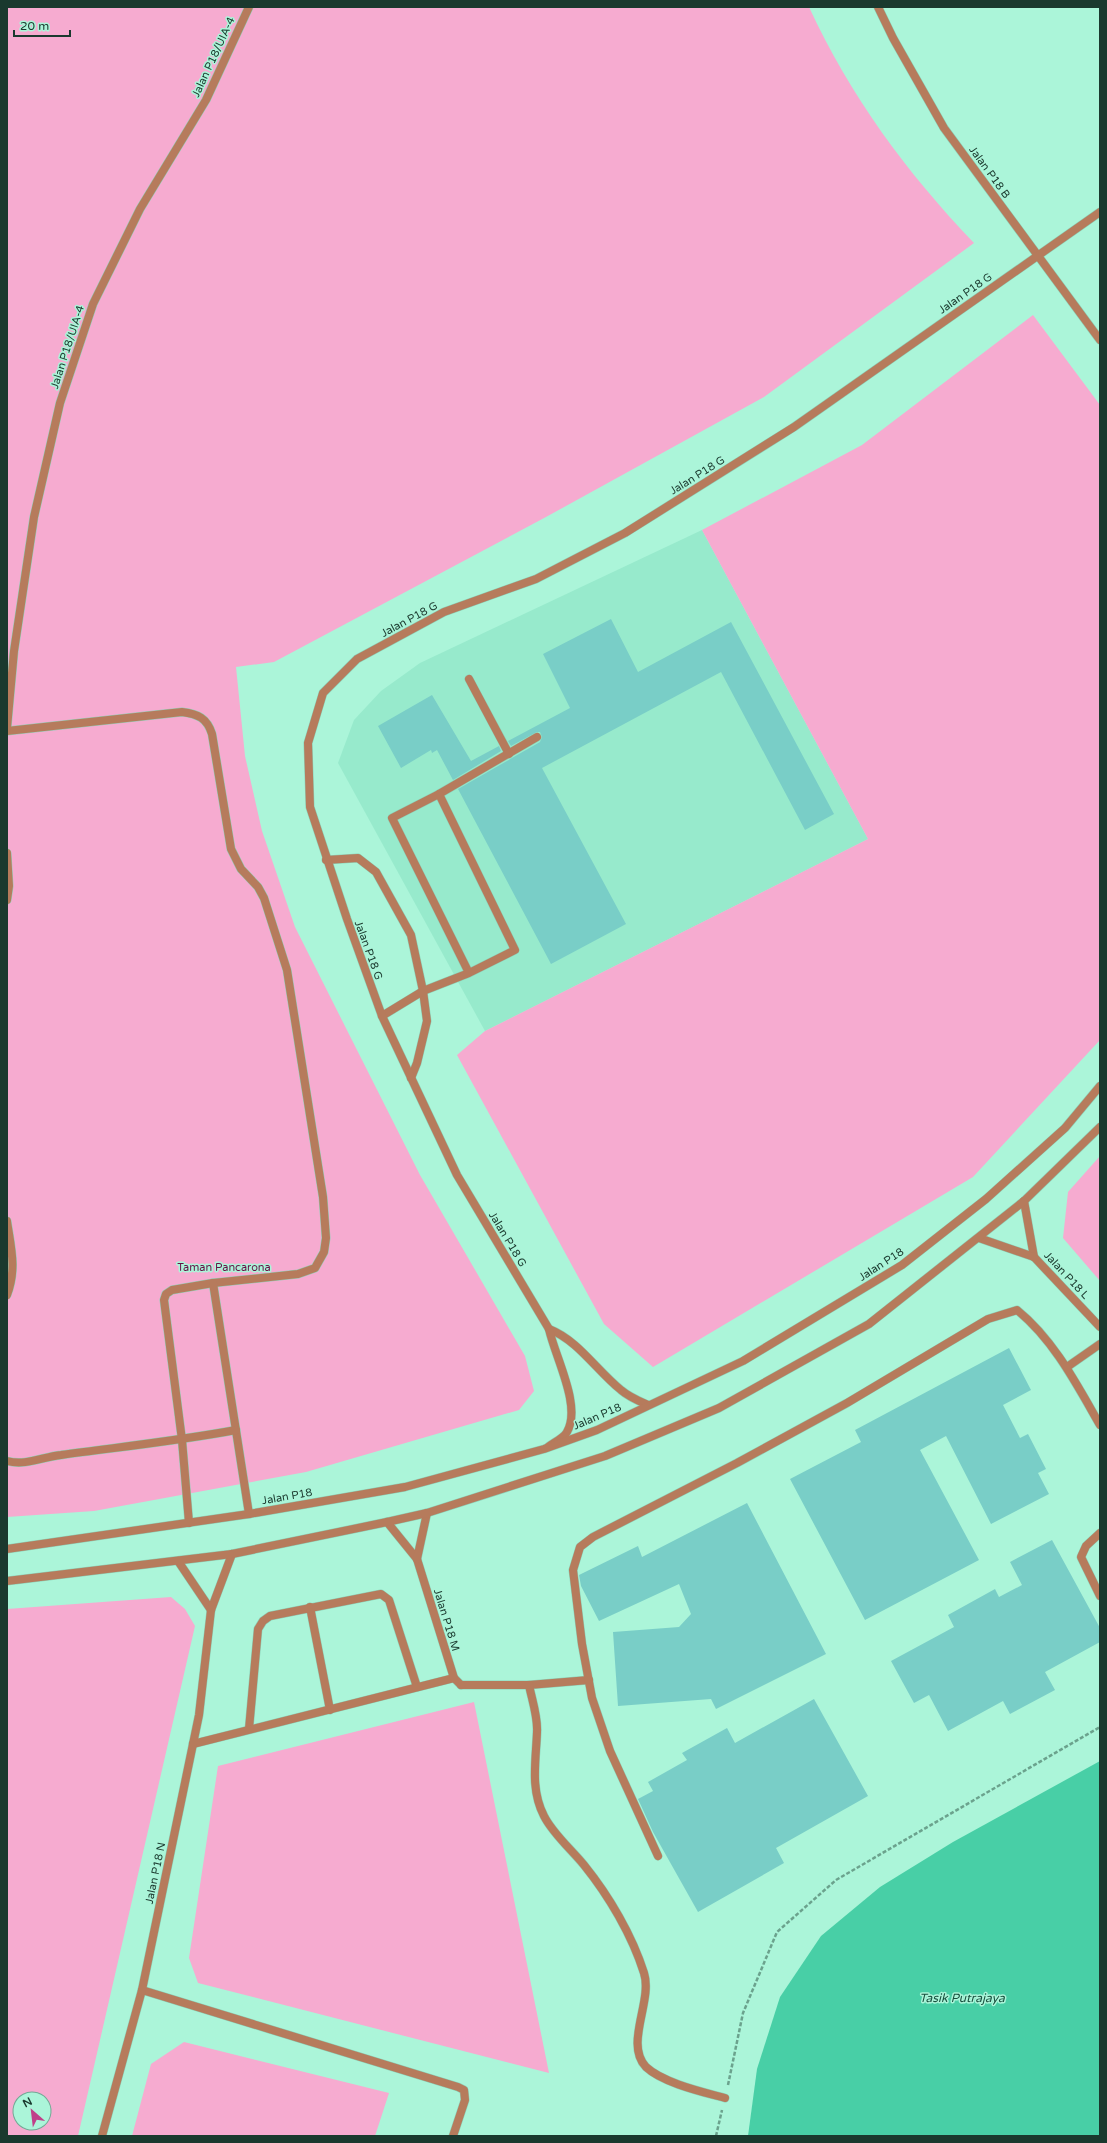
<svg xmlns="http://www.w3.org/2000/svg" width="1107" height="2143" font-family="'Varela Round',sans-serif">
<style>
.built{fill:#97eacc}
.green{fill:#f6abd0;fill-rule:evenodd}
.water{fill:#48cfa6}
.building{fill:#79cec7}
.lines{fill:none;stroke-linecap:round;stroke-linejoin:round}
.service-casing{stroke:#8ecfb7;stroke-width:9}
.minor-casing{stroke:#8ecfb7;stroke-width:9}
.tertiary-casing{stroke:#8ecfb7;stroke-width:9}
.path{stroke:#6ba28d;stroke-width:2.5;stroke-dasharray:4 2;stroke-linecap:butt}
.service{stroke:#b67b5c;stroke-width:8}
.minor{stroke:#b67b5c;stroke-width:8}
.tertiary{stroke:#b67b5c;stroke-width:8}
.labels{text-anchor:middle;stroke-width:3;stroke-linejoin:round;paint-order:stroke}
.street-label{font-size:11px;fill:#1a392e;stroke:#abf5d9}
.park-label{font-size:11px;fill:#671045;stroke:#abf5d9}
.water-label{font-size:12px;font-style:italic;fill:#184f3e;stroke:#abf5d9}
</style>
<rect width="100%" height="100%" fill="#abf5d9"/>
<polygon class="built" points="702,530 868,839 485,1031 338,763 354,720 381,691 420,663"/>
<g class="green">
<path d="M7 7H809C850 96 907 173 974 243L764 397 546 517 274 662 236 667 245 756 262 831 295 927 420 1175 525 1356 534 1391 519 1410 306 1472 94 1511 7 1517Z"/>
<polygon points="1033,315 1100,405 1100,1040 973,1177 653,1367 604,1324 457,1055 485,1031 868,839 702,530 862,445"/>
<polygon points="1100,1156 1100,1281 1063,1238 1068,1192"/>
<path d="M171 1597 185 1609 195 1626 78 2136H7V1609ZM20 2099H44V2123H20Z"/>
<polygon points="474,1702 549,2073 198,1983 189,1958 218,1766"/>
<polygon points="184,2042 389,2093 375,2136 132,2136 151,2064"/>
</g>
<polygon class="water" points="1100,1761 1100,2136 748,2136 757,2069 780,1997 821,1936 880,1887 953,1842"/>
<g class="building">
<polygon points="611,619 638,672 731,622 834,814 805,830 721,672 542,768 626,924 551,964 458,789 540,742 542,737 540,732 537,732 511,746 508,741 570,708 543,654"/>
<polygon points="432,695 471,761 499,746 501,751 453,780 437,750 432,753 431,750 401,768 378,726"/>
<polygon points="1009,1348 1031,1390 1003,1405 1020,1438 1028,1434 1046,1469 1038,1473 1049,1494 991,1524 946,1436 920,1450 979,1560 865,1620 790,1479 861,1442 855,1430"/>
<polygon points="747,1503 826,1654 716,1709 711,1699 618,1706 613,1632 679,1627 691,1614 679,1584 599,1621 581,1586 579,1575 638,1546 642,1557"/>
<polygon points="1052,1540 1100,1628 1100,1642 1045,1672 1055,1690 1010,1714 1003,1701 948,1731 929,1695 914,1703 891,1661 954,1627 948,1615 995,1589 999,1597 1022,1585 1010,1562"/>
<polygon points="814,1699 868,1796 776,1848 784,1863 698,1912 653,1832 638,1799 653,1791 648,1782 687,1760 682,1753 727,1728 735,1743"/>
</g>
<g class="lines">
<g class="service-casing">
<g id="service">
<polyline points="469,679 509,754"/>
<path d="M7 731 182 712C198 714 207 718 212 734L231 849 241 869 258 887 264 898 287 970 323 1197 326 1238 324 1252 315 1268 298 1274 213 1283 172 1290 166 1294 164 1300 182 1440 189 1523"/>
<polyline points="439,794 537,737"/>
<polyline points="326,860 358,858 376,872 411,935 423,991 427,1021 417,1063 411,1078"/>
<polyline points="382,1016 423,991 469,973 515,950 439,794 392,818 469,973"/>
<path d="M7 1221C11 1248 17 1269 7 1295"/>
<polyline points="213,1283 249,1514"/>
<polyline points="1067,1367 1100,1344"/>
<path d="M7 1461C26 1466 42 1457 61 1455 119 1447 177 1441 236 1430"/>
<polyline points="1100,1533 1086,1546 1081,1557 1100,1596"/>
<polyline points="178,1561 211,1610"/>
<polyline points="310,1607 330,1710"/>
<polyline points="461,1685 529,1685 589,1680"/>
<path d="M529 1685C532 1700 538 1717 537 1732 536 1761 530 1789 544 1816 553 1834 571 1849 584 1865 609 1896 632 1935 644 1973 653 2001 624 2044 646 2067 663 2083 703 2092 725 2098"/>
<polyline points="249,1729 258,1629 263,1621 270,1616 381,1594 389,1600 417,1687"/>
<polyline points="193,1744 454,1678"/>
<path d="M658 1856 610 1751 592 1698 582 1644 573 1570 580 1547 593 1537 737 1463 847 1403 988 1319 1017 1310C1054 1340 1077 1385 1100 1425"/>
<polyline points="142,1990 458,2087 464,2090 465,2100 453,2136"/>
<polyline points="102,2136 142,1990 193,1744 199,1715 211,1610 232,1554"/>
</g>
</g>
<g class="minor-casing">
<g id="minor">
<polyline points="878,7 893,38 944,128 1100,340"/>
<polyline points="7,728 14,651 34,517 60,403 93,304 140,209 206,100 249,7"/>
<polyline points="7,853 9,886 7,900"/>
<polyline points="1024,1201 1034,1257"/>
<polyline points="979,1238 1034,1257 1100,1327"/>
<path d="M549 1329C579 1341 596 1370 621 1390 629 1397 639 1401 648 1405"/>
<path d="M548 1447C553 1443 564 1438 567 1432 582 1406 555 1357 549 1329L457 1175 382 1016 347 919 310 807 308 743 323 693 357 659 444 612 536 579 625 533 794 427 1100 212"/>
<polyline points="387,1522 417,1559 454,1678 461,1685"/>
<polyline points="417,1559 427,1513"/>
</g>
</g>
<g class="tertiary-casing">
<g id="tertiary">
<polyline points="7,1549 249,1514 405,1487 544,1449 597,1430 743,1361 902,1265 986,1199 1065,1128 1100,1086"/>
<polyline points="7,1581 232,1554 387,1522 427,1513 605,1456 719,1408 869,1324 1024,1201 1100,1127"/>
</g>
</g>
<g class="path">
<polyline points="728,2085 743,2013 777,1932 836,1880 1100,1727"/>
<polyline points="716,2136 722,2110"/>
</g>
<use href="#service" class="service"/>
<use href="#minor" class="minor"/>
<use href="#tertiary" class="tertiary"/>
</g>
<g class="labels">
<g class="street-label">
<text transform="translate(213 57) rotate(-65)" y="4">Jalan P18/UIA-4</text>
<text transform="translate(990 172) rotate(54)" y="4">Jalan P18 B</text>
<text transform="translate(965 293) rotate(-35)" y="4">Jalan P18 G</text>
<text transform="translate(67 347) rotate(-72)" y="4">Jalan P18/UIA-4</text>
<text transform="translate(697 475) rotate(-32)" y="4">Jalan P18 G</text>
<text transform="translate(409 619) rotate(-28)" y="4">Jalan P18 G</text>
<text transform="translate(369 950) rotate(70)" y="4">Jalan P18 G</text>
<text transform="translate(508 1239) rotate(59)" y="4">Jalan P18 G</text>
<text transform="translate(881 1264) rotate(-33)" y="4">Jalan P18</text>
<text transform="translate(1067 1275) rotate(47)" y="4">Jalan P18 L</text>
<text transform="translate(597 1416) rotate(-23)" y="4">Jalan P18</text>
<text transform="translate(287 1496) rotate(-10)" y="4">Jalan P18</text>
<text transform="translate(447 1620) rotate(73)" y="4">Jalan P18 M</text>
<text transform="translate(155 1873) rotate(-78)" y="4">Jalan P18 N</text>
</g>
<g class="park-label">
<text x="224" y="1271">Taman Pancarona</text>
</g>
<g class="water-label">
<text x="962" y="2002">Tasik Putrajaya</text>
</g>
</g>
<rect width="1107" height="2143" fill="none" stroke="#1a392e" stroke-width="16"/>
<g transform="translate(32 2111) rotate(332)"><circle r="19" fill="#abf5d9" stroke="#71aa95"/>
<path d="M0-3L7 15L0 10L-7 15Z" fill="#c0408a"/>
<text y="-6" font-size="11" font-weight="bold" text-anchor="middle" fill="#1a392e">N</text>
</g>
<path d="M14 30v6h56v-6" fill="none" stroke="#1a392e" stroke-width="2"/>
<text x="20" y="30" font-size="12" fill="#1a392e" stroke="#abf5d9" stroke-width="3" paint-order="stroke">20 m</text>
</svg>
